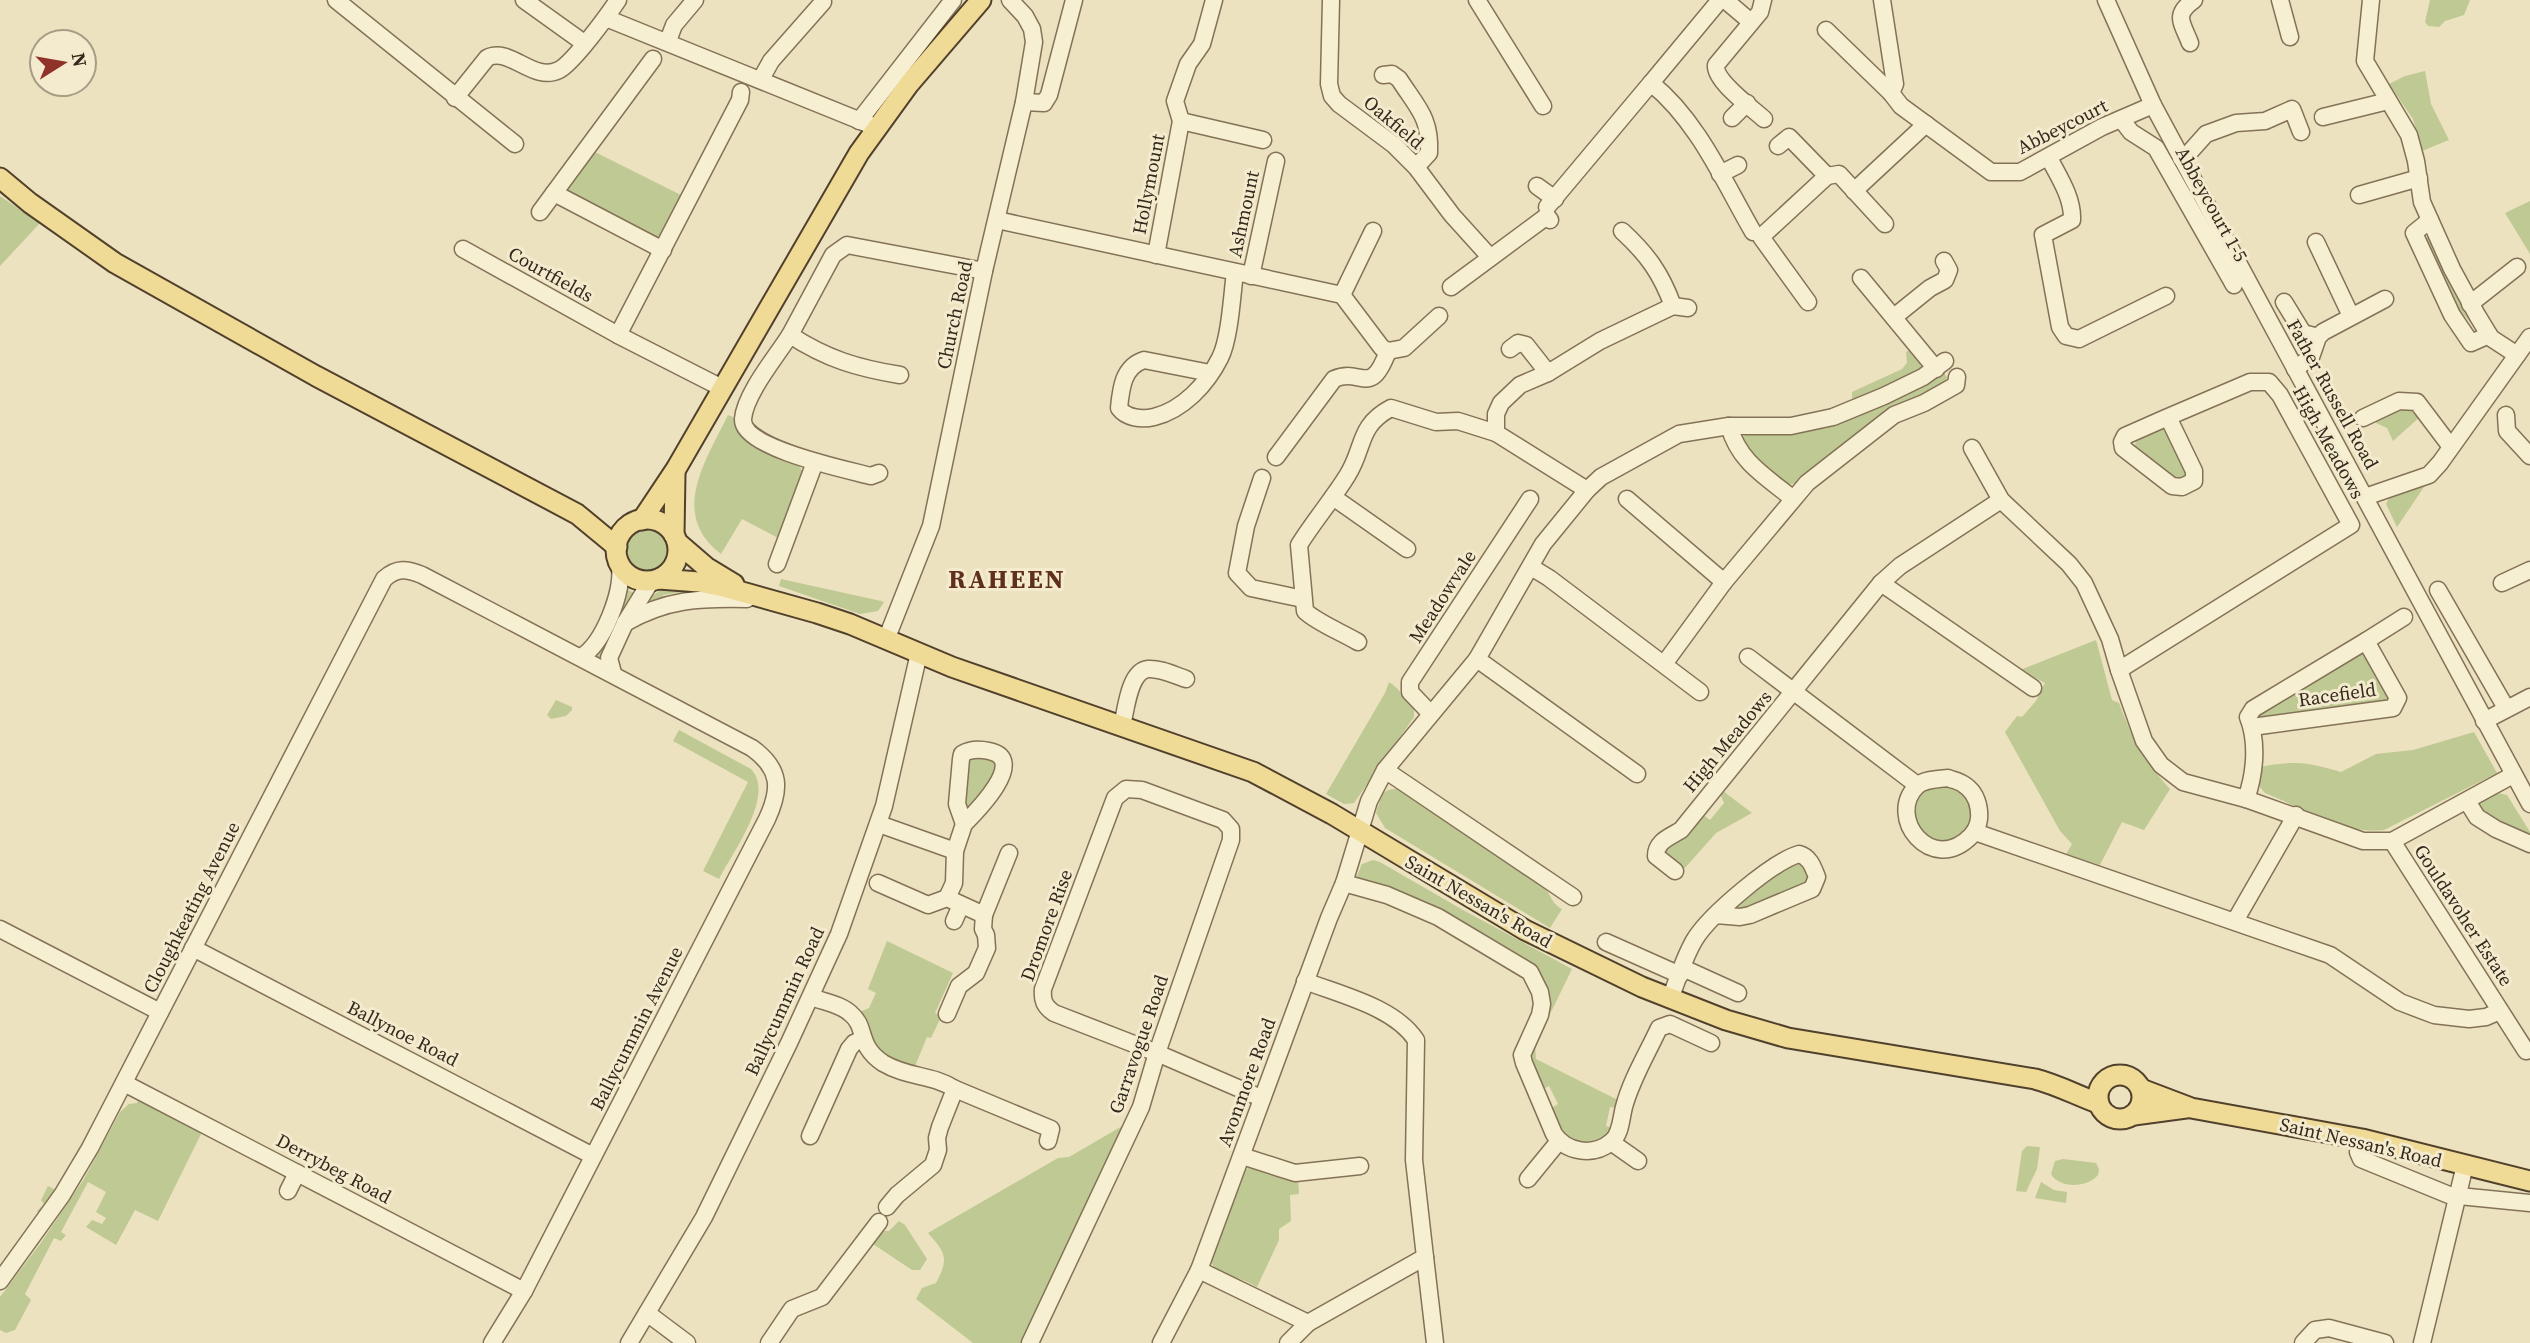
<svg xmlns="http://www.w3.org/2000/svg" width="2530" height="1343" font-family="'Source Serif 4',serif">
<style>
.green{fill:#bfc993}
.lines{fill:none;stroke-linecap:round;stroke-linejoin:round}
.minor-casing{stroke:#847258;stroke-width:19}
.major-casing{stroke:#51402c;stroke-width:23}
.minor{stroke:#f7efd1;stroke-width:16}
.major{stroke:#efda96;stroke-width:19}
.labels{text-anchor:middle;stroke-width:6;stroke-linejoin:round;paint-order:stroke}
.street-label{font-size:19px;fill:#33291c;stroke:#f4ebce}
.district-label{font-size:26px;font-weight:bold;letter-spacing:2px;fill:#5f2f1d;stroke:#f4ebce}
</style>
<rect width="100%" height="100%" fill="#ece2bf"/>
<g class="green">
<polygon points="2430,0 2470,0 2464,15 2445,21 2439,27 2428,26 2425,22"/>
<polygon points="2425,71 2431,104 2449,140 2422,151 2413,119 2389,84 2405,76"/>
<polygon points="595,152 681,195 659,237 655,238 568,192 567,188 569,183"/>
<polygon points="0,196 40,223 0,266"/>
<polygon points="2530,201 2530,254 2505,213"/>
<polygon points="2430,236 2464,310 2479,326 2477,329 2460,311 2426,238"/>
<polygon points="1912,349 1920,359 1921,370 1855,401 1852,398 1852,392 1902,369 1907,363 1906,352"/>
<polygon points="1943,370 1947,378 1945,382 1798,483 1785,485 1743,450 1742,438 1746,434 1801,431"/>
<polygon points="2394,408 2412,408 2422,415 2393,441 2387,428 2376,423 2378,415"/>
<path d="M728 415 733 417C742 447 772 453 798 463L803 473 782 540 742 519 721 554C668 514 707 459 728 415Z"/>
<polygon points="2163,427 2166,428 2187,468 2186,474 2181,479 2174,479 2138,453 2135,446 2136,439"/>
<polygon points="2426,484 2397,527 2386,504 2389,498"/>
<circle cx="648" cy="550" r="21"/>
<polygon points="781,579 881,601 884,602 878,611 860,614 779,586"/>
<polygon points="623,588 637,594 602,661 594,658 610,626"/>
<polygon points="667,588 694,590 663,595 663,599 640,606 659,591"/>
<path d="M2096 640 2112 700 2119 703C2134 742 2142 758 2170 789L2144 830 2122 822 2100 865 2066 854 2072 844 2060 831 2005 732 2017 716 2022 717 2036 701 2045 683 2020 670Z"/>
<polygon points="2362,652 2370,657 2391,695 2387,705 2260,721 2257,718 2257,715"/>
<path d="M1389 682C1399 688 1405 699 1414 709V717L1354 803 1344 804 1326 794 1385 693Z"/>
<polygon points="556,700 572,707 572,710 566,716 551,719 547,715"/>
<path d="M679 730 751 769C776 795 732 853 719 879L703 871 748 782 673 741Z"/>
<path d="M2474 732 2497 773 2384 830C2347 835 2300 807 2265 793L2256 783 2258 767C2296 761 2304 761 2341 772L2376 754 2413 750Z"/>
<polygon points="981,754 1000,764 979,803 965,812 965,759"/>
<circle cx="1943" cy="813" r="29"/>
<path d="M1400 788 1540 880 1539 883C1552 892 1549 902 1562 909L1550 928 1385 828 1376 813 1382 794 1388 790Z"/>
<polygon points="1723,791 1752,813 1716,833 1684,869 1666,857 1664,851 1667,845 1701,813 1710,820 1724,803 1721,796"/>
<polygon points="2493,792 2507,795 2530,832 2530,839 2484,818 2479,806 2480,801"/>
<polygon points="1799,859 1809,866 1810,883 1747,911 1735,910 1736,904"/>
<polygon points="1373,860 1380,862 1463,910 1572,969 1535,1045 1536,1059 1620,1101 1619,1108 1610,1107 1606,1126 1613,1128 1611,1135 1585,1146 1565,1140 1550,1109 1558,1104 1549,1086 1541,1090 1528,1060 1543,982 1356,878 1362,864"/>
<polygon points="887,941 953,973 935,1013 941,1017 931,1038 927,1037 913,1071 879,1054 862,1019 862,1011 869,1008 876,993 868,989"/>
<polygon points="107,1096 56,1192 41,1215 37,1211 44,1204 41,1200 48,1186 56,1190"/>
<polygon points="139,1099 202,1132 158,1221 135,1210 116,1245 86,1227 92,1220 102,1224 106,1218 96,1212 106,1192 88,1182 61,1232 66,1235 61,1241 54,1238 25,1294 31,1300 15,1330 6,1333 0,1330 0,1297 40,1244 84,1179 120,1112 129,1104 137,1103"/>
<path d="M1124 1125 1021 1343H973L916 1299 922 1288 936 1283C949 1259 946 1253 928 1233L1058 1158 1069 1157Z"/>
<polygon points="2027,1146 2040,1147 2037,1169 2026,1192 2016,1191 2022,1151"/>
<path d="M2063 1159 2096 1163 2099 1169 2098 1175C2087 1188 2060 1189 2051 1174L2055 1161Z"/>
<path d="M1252 1165 1298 1177 1299 1194 1290 1195 1291 1221 1279 1229V1240L1257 1287C1251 1284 1243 1279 1236 1278 1224 1277 1214 1274 1211 1260L1242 1173Z"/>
<polygon points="2041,1182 2054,1190 2067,1192 2066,1203 2035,1198"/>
<polygon points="899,1221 905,1225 927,1259 920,1270 912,1270 873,1244 881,1231 889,1231"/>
</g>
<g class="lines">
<g class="minor-casing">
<g id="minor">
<polyline points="336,0 515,144"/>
<polyline points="524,0 584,43"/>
<polyline points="1331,0 1329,84 1332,96 1339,104 1394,145 1416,167 1452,215 1490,257"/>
<polyline points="1477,0 1543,106"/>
<polyline points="1725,0 1751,22"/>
<path d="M1763 0 1760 12 1716 65C1714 81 1752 108 1764 119"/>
<polyline points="1882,0 1895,84 1891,93"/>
<polyline points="2106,0 2153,105 2530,804"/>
<polyline points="2280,0 2290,37"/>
<polyline points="2371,0 2365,61 2409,135 2416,161 2422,202 2452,269 2477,315 2491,338 2517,355"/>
<polyline points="606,18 878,128"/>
<polyline points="1826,30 1891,93 1901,106 1991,172 2020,172 2102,127 2153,105"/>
<polyline points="668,41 674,25 695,0"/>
<path d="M2190 43C2182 22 2173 15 2194 0"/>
<path d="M1383 75 1392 74 1399 79C1417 107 1431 118 1429 153L1416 167"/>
<polyline points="761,79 771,61 823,2"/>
<polyline points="1651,83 1720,0"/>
<path d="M455 98 487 58C510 46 533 83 559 70 573 63 608 15 618 0"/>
<polyline points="1024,102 1044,103 1049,95 1074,0"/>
<polyline points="2323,117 2388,101"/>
<polyline points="1732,118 1747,103"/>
<polyline points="2121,119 2131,132 2156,148 2234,285"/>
<polyline points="859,121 953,0"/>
<polyline points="1181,121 1263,140"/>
<polyline points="1778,146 1789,137 1827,176 1839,174 1885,224"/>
<path d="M2049 158C2059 177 2073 198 2072 220L2043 235 2060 327 2066 336 2079 339 2166 296"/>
<polyline points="2181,158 2189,153 2206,134 2236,123 2265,121 2292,109 2301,132"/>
<polyline points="1720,174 1738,165"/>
<polyline points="1537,186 1555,199"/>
<polyline points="1854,191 1926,124"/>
<polyline points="554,193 663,250"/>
<polyline points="2359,195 2419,178"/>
<path d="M1547 207 1651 83C1698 121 1723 180 1753 232"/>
<polyline points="540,212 653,59"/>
<polyline points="997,220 1342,295 1382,348 1388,351 1404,348 1439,316"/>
<polyline points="2430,220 2414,233 2452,315 2471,343 2489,335"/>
<path d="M1622 231C1647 254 1661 273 1673 306"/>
<polyline points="2316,242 2351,316"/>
<polyline points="463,249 618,335 722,388"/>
<polyline points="1156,255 1181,121 1175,101 1188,64 1202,44 1214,0"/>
<polyline points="1251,276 1276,161"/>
<polyline points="1861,278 1936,369"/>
<polyline points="1451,287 1547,216 1550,220"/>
<polyline points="1342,295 1373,231"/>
<polyline points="1808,302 1761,237 1827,176"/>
<polyline points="2284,302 2303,333 2318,337"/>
<polyline points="2470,304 2517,267"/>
<polyline points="1894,317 1930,288 1945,280 1949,270 1944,261"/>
<polyline points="618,335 740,100 741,92"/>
<path d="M790 335C776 357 745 394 743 419 741 448 848 470 871 476L879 473"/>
<polyline points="1510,349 1518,343 1526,345 1548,373"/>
<polyline points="2295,369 2311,357 2318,337 2323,332 2385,299"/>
<path d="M1210 373 1144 360C1123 367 1121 388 1119 408 1126 418 1142 420 1154 417 1183 410 1207 384 1220 358 1230 338 1232 295 1235 272"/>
<path d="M900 375C857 368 827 359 790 335L833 255 847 245 984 271"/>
<polyline points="2506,415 2507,431 2530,456"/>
<polyline points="2363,418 2399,401 2417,402 2451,447"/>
<path d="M1729 426C1739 462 1765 476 1792 498"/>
<polyline points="1972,448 2001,500 2069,564 2084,583 2110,639 2119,670 2351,525 2280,395 2269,382 2250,382 2168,417 2194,471 2194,481 2182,487 2172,486 2123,448 2122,442 2125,436 2168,417"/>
<path d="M1276 457 1334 379C1362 367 1370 399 1388 351"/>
<polyline points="1262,478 1246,526 1237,573 1251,588 1303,599"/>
<polyline points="1587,490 1496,433 1496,414 1501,403 1520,385 1548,373 1600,341 1673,306 1688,308"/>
<polyline points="1333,497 1407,549"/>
<polyline points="2365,497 2429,475 2440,463 2530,337"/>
<polyline points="1627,499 1724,582"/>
<polyline points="777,564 815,462"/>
<polyline points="1531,567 1549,578 1700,692"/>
<polyline points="1881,583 2033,688"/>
<polyline points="2502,583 2530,570"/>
<polyline points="2438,590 2506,708"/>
<path d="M625 623C667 599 699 598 747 599"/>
<polyline points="886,640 931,526 984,271 1024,102 1034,42 1032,29 1025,16 1010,0"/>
<polyline points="2366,641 2404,617"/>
<path d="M1358 642C1343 633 1316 622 1305 611L1299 545C1314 521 1332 500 1347 476 1365 448 1357 426 1391 408L1436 422 1458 421 1496 433"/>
<path d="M581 657C604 643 623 592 620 566"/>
<polyline points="1748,657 1917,785"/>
<polyline points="1477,659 1637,774"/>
<polyline points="1664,664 1724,582 1807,483 1894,415 1924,403 1956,385 1957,377"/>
<polyline points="2119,670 2144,741 2161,765 2183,782 2246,799 2363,841 2392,841 2513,775"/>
<polyline points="613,673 609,658 625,623 651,581"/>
<polyline points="1431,714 1410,692 1410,682 1530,499"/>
<polyline points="2484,721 2530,697"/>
<path d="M1122 726C1126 710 1129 671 1148 669 1160 668 1174 675 1186 679"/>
<polyline points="1385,770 1573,897"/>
<path d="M1948 778C1953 780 1959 781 1963 784 1980 794 1985 821 1971 836 1932 876 1885 817 1917 786 1924 779 1939 779 1948 778Z"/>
<path d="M2246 799C2255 774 2258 742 2248 717L2253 709 2366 641 2398 698 2393 708 2252 727"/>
<polyline points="2467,801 2477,817 2496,829 2530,844"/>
<polyline points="879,824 955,851"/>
<polyline points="1975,832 2330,955 2400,1002 2434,1015 2469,1019 2486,1017 2500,1011"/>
<polyline points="2392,841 2526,1051"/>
<path d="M1675 871 1656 856C1656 841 1670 837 1681 830L1881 583 1900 566 2001 500"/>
<polyline points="878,883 928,905 947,898 984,915 1009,853"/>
<path d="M1344 883 1387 895 1438 917 1530 972 1540 992 1542 1004 1540 1015 1522 1055 1524 1063 1554 1134C1566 1152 1593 1157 1611 1142 1621 1135 1621 1118 1624 1107 1631 1080 1647 1054 1659 1028L1670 1024 1711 1043"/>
<path d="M947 898 954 883 955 851 964 824 957 804 961 759 962 754C970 749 980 749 989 751 1029 759 976 812 964 824"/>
<polyline points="954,921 961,905"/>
<polyline points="2235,921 2296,815"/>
<polyline points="0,929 160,1012"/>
<polyline points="1606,942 1680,975"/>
<polyline points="193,948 593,1156"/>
<polyline points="1683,968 1738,993"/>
<path d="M811 997C824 1002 841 1004 851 1014 867 1027 857 1046 883 1063 908 1078 932 1074 955 1089L1051 1129 1048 1141"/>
<path d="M1670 999C1678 979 1684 957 1695 939 1710 915 1772 862 1799 854 1810 857 1813 867 1817 877L1812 889 1750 915 1740 917 1716 915"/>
<polyline points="947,1014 959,986 976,973 987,948 986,935 983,929 984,915"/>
<polyline points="124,1083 524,1291"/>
<polyline points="810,1136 849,1049 854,1043 863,1039"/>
<polyline points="2362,1139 2358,1152 2361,1159 2449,1195 2530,1203"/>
<polyline points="1611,1142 1638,1161"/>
<polyline points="1242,1156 1295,1173 1360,1166"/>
<polyline points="1528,1179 1559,1141"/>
<polyline points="288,1191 297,1173"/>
<polyline points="887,1207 897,1195 933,1165 938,1150 937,1138 940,1127 955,1089"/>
<polyline points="1425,1257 1435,1343"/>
<path d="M1199 1270 1308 1323 1425 1257 1414 1160 1416 1040C1394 1007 1341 995 1305 981"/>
<path d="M0 1281 62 1195 90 1148 384 579C397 567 407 569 422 575L752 748C781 769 781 789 767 819L524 1291 492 1343"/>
<polyline points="647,1313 687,1343"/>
<polyline points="629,1343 704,1217 789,1043 839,934 884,806 919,653"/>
<polyline points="769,1343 792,1309 822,1297 879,1222"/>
<path d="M1030 1343 1141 1107 1157 1053 1231 840V829L1223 820 1142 790 1126 789 1115 798 1043 989C1042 1000 1044 1006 1054 1013L1157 1053 1261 1098"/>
<polyline points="1161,1343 1199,1270 1329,918 1344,883 1369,801 1385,770 1477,659 1543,544 1587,490 1601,477 1679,434 1729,426 1791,426 1833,417 1884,396 1923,377 1945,361"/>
<polyline points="1288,1343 1308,1323"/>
<polyline points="2303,1343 2315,1330 2329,1328 2385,1343"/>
<polyline points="2422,1343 2465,1165"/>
</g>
</g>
<g class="major-casing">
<g id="major">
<polyline points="0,178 30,203 115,263 316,376 577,514 617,547"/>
<circle cx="647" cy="550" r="31"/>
<polyline points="642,520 676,469 859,153 909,84 981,0"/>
<polyline points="674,535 675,474"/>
<polyline points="677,542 706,567 734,584"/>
<path d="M659 579 699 582 724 587 817 613 850 624 952 667 1253 772 1332 814 1525 930 1642 987 1726 1020 1788 1038 2035 1079C2058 1085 2076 1095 2098 1103"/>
<circle cx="2120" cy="1097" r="22"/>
<polyline points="2141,1089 2191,1108 2362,1139 2530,1181"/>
<polyline points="2134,1115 2186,1108"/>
</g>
</g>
<use href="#minor" class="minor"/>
<use href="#major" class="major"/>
</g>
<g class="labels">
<g class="street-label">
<text transform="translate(1394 122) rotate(40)" y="7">Oakfield</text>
<text transform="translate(2062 126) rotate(-27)" y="7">Abbeycourt</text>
<text transform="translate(1148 184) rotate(-79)" y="7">Hollymount</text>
<text transform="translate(2212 204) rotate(61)" y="7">Abbeycourt 1-5</text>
<text transform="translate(1243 214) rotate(-78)" y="7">Ashmount</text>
<text transform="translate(551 274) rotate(29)" y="7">Courtfields</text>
<text transform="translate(954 315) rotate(-78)" y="7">Church Road</text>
<text transform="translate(2333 394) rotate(61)" y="7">Father Russell Road</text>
<text transform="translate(2329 442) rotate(61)" y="7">High Meadows</text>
<text transform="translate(1442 596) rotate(-57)" y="7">Meadowvale</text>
<text transform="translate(2337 694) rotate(-8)" y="7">Racefield</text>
<text transform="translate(1727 741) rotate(-50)" y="7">High Meadows</text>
<text transform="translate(1479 901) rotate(30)" y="7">Saint Nessan's Road</text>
<text transform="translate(191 907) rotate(-63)" y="7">Cloughkeating Avenue</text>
<text transform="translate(2464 915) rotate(57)" y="7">Gouldavoher Estate</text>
<text transform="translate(1046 925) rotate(-70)" y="7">Dromore Rise</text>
<text transform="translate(784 1001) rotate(-65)" y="7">Ballycummin Road</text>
<text transform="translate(636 1028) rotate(-63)" y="7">Ballycummin Avenue</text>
<text transform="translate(403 1033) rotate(27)" y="7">Ballynoe Road</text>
<text transform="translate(1138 1044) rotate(-71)" y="7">Garravogue Road</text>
<text transform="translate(1246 1082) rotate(-70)" y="7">Avonmore Road</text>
<text transform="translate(2361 1142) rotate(13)" y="7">Saint Nessan's Road</text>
<text transform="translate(334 1168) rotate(28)" y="7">Derrybeg Road</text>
</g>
<g class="district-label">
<text x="1007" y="588">RAHEEN</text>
</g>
</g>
<g transform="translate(63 63) rotate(79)"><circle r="33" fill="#f4ebce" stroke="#a79d87" stroke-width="2"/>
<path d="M0-5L12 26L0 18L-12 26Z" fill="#90312a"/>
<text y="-10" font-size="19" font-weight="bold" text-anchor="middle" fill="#33291c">N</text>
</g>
</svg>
